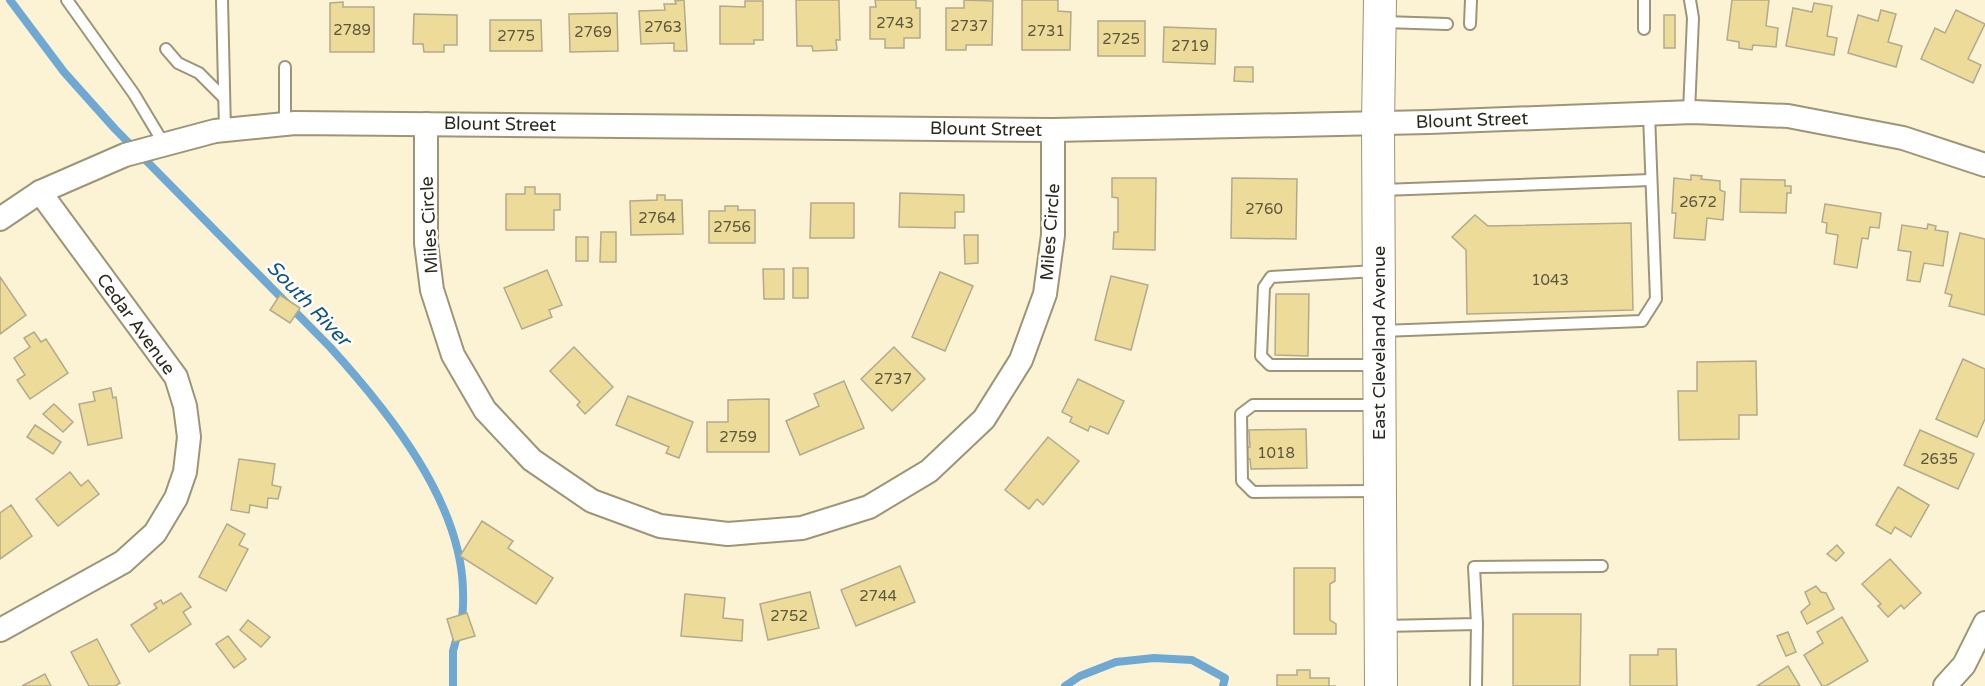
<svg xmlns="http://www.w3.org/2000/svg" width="1985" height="686" font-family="'Varela Round',sans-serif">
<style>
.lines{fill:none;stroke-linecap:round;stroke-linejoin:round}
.stream{stroke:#6fa9d3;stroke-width:8}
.building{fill:#ecdb99;stroke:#b2aa8d;stroke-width:1.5}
.service-casing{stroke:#9c9578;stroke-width:14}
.minor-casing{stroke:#9c9578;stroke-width:26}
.secondary-casing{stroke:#9c9578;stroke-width:34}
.service{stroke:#fff;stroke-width:10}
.minor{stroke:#fff;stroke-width:22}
.secondary{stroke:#fff;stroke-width:32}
.labels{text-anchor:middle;stroke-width:5;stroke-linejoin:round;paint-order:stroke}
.number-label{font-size:15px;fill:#5b563c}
.street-label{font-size:18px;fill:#2b291d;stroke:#fff}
.water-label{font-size:20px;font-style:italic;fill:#0f557e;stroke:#fff}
</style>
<rect width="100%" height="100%" fill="#fbf3d4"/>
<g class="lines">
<g class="stream">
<path d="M10 0 64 72 115 129 330 347C388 411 461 501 463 590 463 601 464 611 461 622"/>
<polyline points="453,686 453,651 458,633"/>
<polyline points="1065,686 1080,676 1116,662 1154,658 1192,660 1225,678 1223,686"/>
</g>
</g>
<g class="building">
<polygon points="684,0 687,51 674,51 674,43 641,44 639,11 665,10 664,4 676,4 675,1"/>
<polygon points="796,0 839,0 840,40 836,40 837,50 813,51 812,46 797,46"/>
<polygon points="875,0 916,0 916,8 920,8 920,38 904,38 904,48 885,48 885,39 870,39 870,7 876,7"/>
<polygon points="964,0 993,1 992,45 966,45 966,50 946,50 946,8 964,8"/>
<polygon points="1022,0 1058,0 1058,11 1071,12 1070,50 1022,50"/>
<polygon points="1732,0 1769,0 1766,26 1778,28 1776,47 1753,45 1752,50 1739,48 1739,42 1727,40"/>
<polygon points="745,1 763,1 763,40 754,40 754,44 720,44 720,6 745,7"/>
<polygon points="343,2 343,7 374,7 374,52 330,52 330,3"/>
<polygon points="1814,3 1832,6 1827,36 1837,38 1834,55 1786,46 1793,8 1812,12"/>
<polygon points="1881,10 1896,14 1888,42 1902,46 1896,67 1848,53 1858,15 1878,21"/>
<polygon points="1956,10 1985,24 1968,59 1981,65 1973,83 1921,59 1935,28 1945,33"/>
<polygon points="617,13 618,51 570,52 569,14"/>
<polygon points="414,14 457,15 457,45 444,45 444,52 424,52 423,44 413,44"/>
<rect x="1664" y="15" width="11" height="33"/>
<polygon points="490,20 541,20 542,51 490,51"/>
<rect x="1098" y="21" width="47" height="35"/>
<polygon points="1164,27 1216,29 1215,64 1163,62"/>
<polygon points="1235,67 1253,67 1253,82 1234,81"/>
<polygon points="1691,175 1702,176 1701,179 1720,181 1720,190 1725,192 1723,220 1707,218 1705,240 1674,238 1676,213 1672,213 1674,178 1691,180"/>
<polygon points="1112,178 1156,178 1155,250 1113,249 1114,232 1118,232 1118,198 1112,197"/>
<polygon points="1232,178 1297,179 1296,239 1231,238"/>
<polygon points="1741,179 1785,180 1785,186 1791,186 1791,193 1787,193 1786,213 1740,212"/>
<polygon points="525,187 535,187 535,194 560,194 560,210 554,210 554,230 506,230 506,194 525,194"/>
<polygon points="900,193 964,195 964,212 955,212 955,228 899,227"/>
<polygon points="657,195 665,195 665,200 682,200 683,234 631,235 630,201 657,200"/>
<polygon points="811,203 854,203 854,238 810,238"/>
<polygon points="1825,204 1881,213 1879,228 1870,227 1868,239 1862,238 1857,268 1834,264 1838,235 1826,233 1827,223 1822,222"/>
<polygon points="725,206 738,206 738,210 755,210 755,243 709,243 709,211 725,211"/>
<polygon points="1475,215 1488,226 1631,223 1633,310 1467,314 1466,250 1452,237"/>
<polygon points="1928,224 1936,226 1935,230 1948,232 1943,266 1924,263 1920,282 1907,280 1911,252 1898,250 1902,225 1927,229"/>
<polygon points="601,232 616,232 616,262 600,262"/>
<polygon points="1960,233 1985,239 1985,315 1949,306 1952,295 1945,293"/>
<polygon points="964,235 978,235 978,263 965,264"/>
<rect x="576" y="237" width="12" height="24"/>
<rect x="793" y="268" width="15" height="30"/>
<polygon points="763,269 784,269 784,299 764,299"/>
<polygon points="547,270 562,305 549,310 552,317 522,329 504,288"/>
<polygon points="940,272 973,286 945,351 912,337"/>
<polygon points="1111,276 1148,285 1131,350 1095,340"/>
<polygon points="0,277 26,315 0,334"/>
<polygon points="1276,294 1309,294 1308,356 1275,355"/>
<polygon points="280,295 300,308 290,323 270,310"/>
<polygon points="34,332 41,342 46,339 68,373 30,399 17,380 25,375 14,358 30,347 24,338"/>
<polygon points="574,347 613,387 585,414 577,405 580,402 550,371"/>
<polygon points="894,347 925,379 892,411 861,379"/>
<polygon points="1963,359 1985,369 1985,419 1977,437 1936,419"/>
<polygon points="1756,361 1757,415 1739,415 1739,439 1679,440 1678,391 1697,391 1697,362"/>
<polygon points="1078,379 1124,401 1108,434 1090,426 1088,431 1070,422 1072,417 1062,412"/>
<polygon points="844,381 864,428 800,455 786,421 819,406 814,394"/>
<polygon points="111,388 113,398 116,397 122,438 88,445 79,404 95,401 93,392"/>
<polygon points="628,396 693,422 679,458 666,453 669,447 616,425"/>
<polygon points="769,399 769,452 707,452 707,422 728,422 728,400"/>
<polygon points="54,404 73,422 63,432 43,414"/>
<polygon points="35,425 61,442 53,454 27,437"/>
<polygon points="1306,429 1307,468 1251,469 1250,459 1245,459 1245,447 1250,447 1249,430"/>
<polygon points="1920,430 1974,454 1958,489 1904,465"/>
<polygon points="1048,437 1079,461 1043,505 1037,499 1029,509 1005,490"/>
<polygon points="239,459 275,464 272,485 281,487 278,499 268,498 267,508 250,505 249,513 231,510"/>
<polygon points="70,472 81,486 88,480 99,494 58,526 36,499"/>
<polygon points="1898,487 1929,505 1911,537 1895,527 1891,534 1876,525"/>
<polygon points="11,505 32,536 0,559 0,513"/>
<polygon points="482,521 513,541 508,548 553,578 536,604 460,556"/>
<polygon points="227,524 245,534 239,545 248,549 226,591 199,577"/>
<polygon points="1837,545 1844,553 1836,561 1827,554"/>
<polygon points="1890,559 1921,593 1904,609 1901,605 1888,617 1878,606 1881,604 1862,584"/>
<polygon points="900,566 915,602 856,626 841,590"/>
<polygon points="1294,568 1335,568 1335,581 1330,584 1330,620 1336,624 1336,634 1294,634"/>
<polygon points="1816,586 1821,592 1826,593 1834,609 1807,624 1801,612 1810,604 1805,592"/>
<polygon points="810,592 819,628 768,640 760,604"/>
<polygon points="181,593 191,607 183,612 191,624 149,652 131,625 157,608 154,604 161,600 163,604"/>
<polygon points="685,594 725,598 723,618 743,620 742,641 681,636"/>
<polygon points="467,613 475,636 454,642 447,619"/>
<polygon points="1513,614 1581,614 1580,686 1513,686"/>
<polygon points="1842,617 1868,661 1826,686 1822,686 1804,655 1823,643 1817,632"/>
<polygon points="248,620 270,637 261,647 240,630"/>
<polygon points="1788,632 1796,652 1786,656 1777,636"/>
<polygon points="228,636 246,659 234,668 216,644"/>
<polygon points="97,639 120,683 115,686 89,686 71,652"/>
<polygon points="1658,649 1676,649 1677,686 1630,686 1630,655 1658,655"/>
<polygon points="1788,666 1800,686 1757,686"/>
<polygon points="1297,670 1310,670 1310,678 1329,678 1329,686 1336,686 1277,686 1277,675 1297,675"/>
<polygon points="45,674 51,686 22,686"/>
</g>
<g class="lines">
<g class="service-casing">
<g id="service">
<polyline points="67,0 134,94 164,144"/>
<polyline points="222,0 225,130"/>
<polyline points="1383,22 1447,24"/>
<polyline points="1470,24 1471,0"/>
<polyline points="1644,29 1644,0"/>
<polyline points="166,49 178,63 199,73 224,98"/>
<polyline points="285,67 285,124"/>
<polyline points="1689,112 1693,18 1690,0"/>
<polyline points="1382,190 1651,180"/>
<polyline points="1376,271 1271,277 1264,287 1261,356 1270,365 1377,365"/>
<polyline points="1382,331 1642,321 1656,299 1649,114"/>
<polyline points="1376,491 1253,492 1242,481 1241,414 1253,405 1376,405"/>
<polyline points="1384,626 1477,624 1474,567 1602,566"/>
<polyline points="1476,686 1477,624"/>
</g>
</g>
<g class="minor-casing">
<g id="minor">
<polyline points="426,124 426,243 432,290 453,355 485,410 532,460 592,501 660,526 728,534 802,528 869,507 929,471 984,419 1021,360 1045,294 1053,235 1053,130"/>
<polyline points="0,219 40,192 125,155 215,131 295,123 1053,130 1429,122 1693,112 1788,116 1903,138 1985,165"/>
<polyline points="0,630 123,562 155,533 176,498 185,472 189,437 185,406 176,377 40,192"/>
<polyline points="1945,686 1964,665 1985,623"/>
</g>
</g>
<g class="secondary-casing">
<polyline id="secondary" points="1380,0 1378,123 1381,686"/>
</g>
<use href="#service" class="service"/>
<use href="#minor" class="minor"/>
<use href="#secondary" class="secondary"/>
</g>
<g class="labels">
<g class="number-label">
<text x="895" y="28">2743</text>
<text x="969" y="31">2737</text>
<text x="663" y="32">2763</text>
<text x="352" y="35">2789</text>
<text x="1046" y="36">2731</text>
<text x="593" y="37">2769</text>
<text x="516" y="41">2775</text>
<text x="1121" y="44">2725</text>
<text x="1190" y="51">2719</text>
<text x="1698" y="207">2672</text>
<text x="1264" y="214">2760</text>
<text x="657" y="223">2764</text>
<text x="732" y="232">2756</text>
<text x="1550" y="285">1043</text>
<text x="893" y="384">2737</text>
<text x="738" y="442">2759</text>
<text x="1276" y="458">1018</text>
<text x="1939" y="464">2635</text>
<text x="878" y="601">2744</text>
<text x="789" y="621">2752</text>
</g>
<g class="street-label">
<text transform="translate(1472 120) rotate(-2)" y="6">Blount Street</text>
<text transform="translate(500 124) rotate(1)" y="6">Blount Street</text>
<text transform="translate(986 129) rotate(1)" y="6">Blount Street</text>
<text transform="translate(429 225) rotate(-93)" y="6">Miles Circle</text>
<text transform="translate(1050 232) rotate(-86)" y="6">Miles Circle</text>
<text transform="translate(136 324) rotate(54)" y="6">Cedar Avenue</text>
<text transform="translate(1379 343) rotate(-90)" y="6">East Cleveland Avenue</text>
</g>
<g class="water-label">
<text transform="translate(309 303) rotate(46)" y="7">South River</text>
</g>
</g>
</svg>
